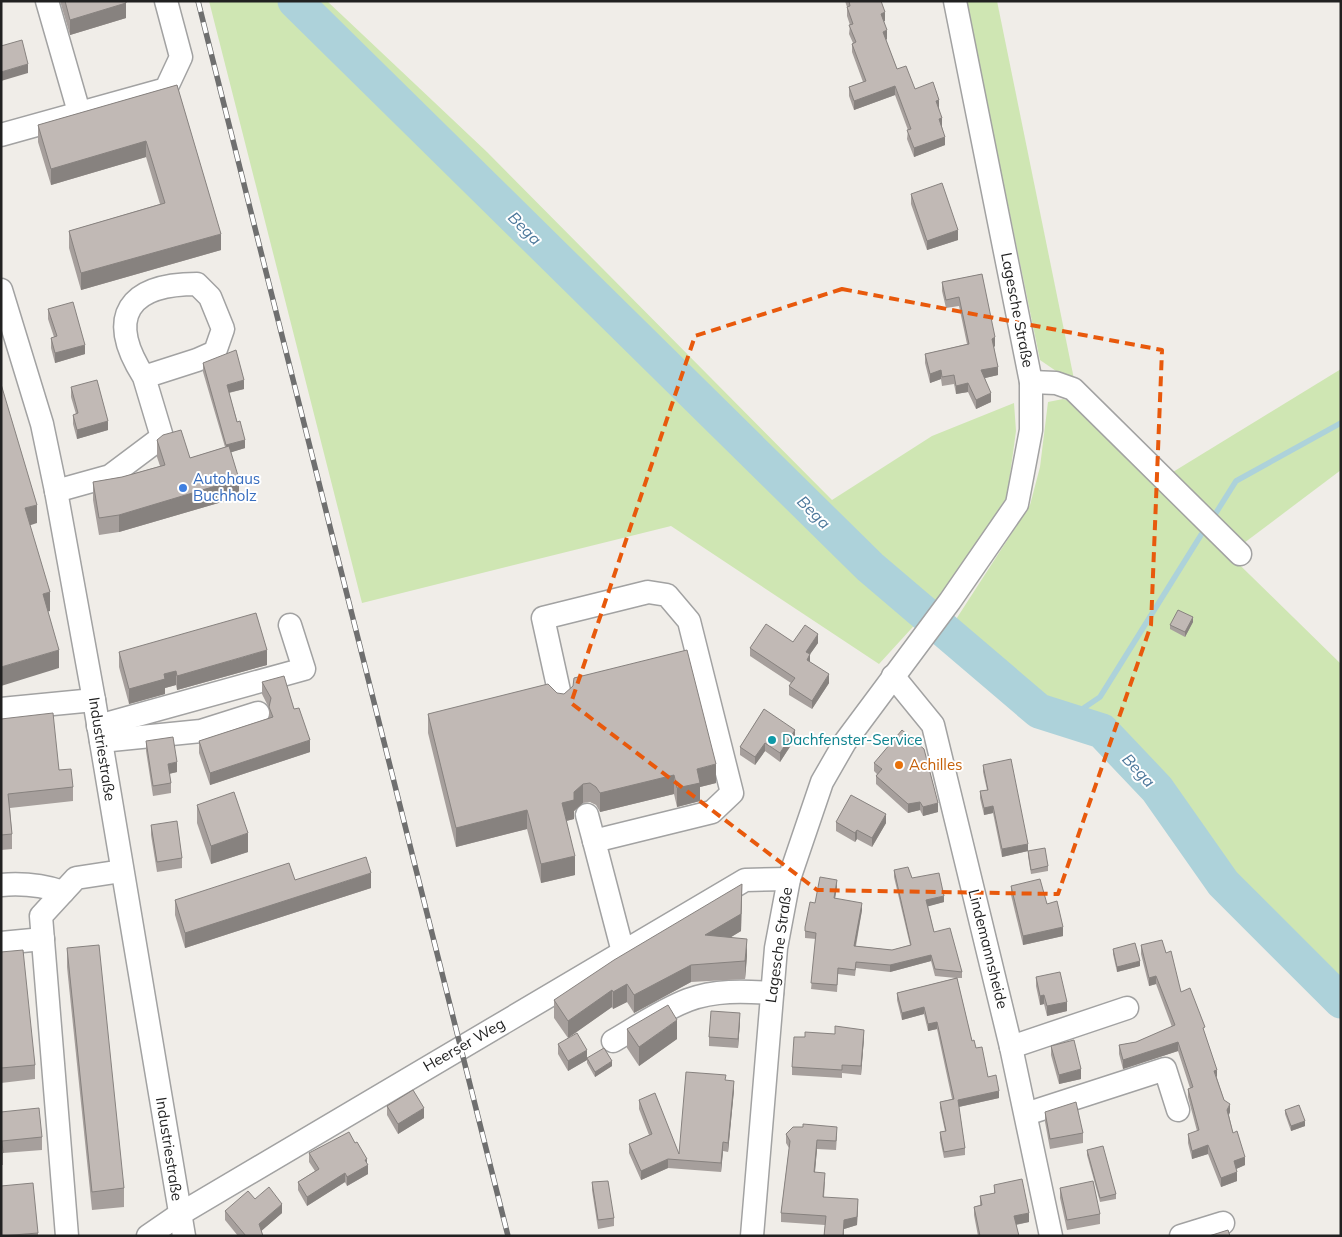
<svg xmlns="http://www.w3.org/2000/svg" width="1342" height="1237" font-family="Mulish,sans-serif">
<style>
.grass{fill:#cfe6b3}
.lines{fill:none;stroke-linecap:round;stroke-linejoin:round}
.stream{stroke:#add2da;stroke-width:5.5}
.river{stroke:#add2da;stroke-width:35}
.minor-casing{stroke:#a2a2a2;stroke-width:25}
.minor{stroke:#fff;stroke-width:22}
.rail-casing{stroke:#6f6f6f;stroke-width:5.5}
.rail{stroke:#fff;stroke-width:4;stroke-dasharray:11;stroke-linecap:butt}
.wall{fill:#a69f9c}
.shaded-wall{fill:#87827f}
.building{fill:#c1b9b5;stroke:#87827f}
.marked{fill:none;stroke:#e8590c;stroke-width:4;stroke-dasharray:10 6;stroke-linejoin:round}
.shop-dot{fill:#3f7fe0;stroke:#fff;stroke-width:2}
.culture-dot{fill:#0f9aa8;stroke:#fff;stroke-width:2}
.food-dot{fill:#e8710a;stroke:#fff;stroke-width:2}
.labels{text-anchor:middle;stroke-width:4;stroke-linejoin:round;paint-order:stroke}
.street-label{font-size:15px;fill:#212121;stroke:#fff}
.shop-label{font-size:15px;fill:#366cbe;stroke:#fff;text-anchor:start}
.culture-label{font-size:15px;fill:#0d838f;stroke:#fff;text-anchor:start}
.food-label{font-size:15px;fill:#c56008;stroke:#fff;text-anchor:start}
.water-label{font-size:16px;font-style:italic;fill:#4d789b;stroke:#fff}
</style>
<rect width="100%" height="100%" fill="#f0ede8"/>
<g class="grass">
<polygon points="209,1 327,1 487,152 832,500 932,436 1014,403 1016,431 1007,497 943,594 879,664 671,526 362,603"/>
<polygon points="966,1 997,1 1075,384 1040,360"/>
<polygon points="1341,369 1341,470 1240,546 1168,475"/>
<polygon points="1063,399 1073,402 1341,664 1341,984 1226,875 1162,781 1106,722 1040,700 951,627 1030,505 1040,467 1048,402"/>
</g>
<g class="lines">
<g class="stream">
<polyline points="1214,516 1236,481 1341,423"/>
<polyline points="1066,720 1100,697 1201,535"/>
</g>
<polyline class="river" points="295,1 870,567 1039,711 1102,731 1157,789 1223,883 1341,1001"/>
<g class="minor-casing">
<g id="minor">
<polyline points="47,1 79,112"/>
<polyline points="1,135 166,89 181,57 166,1"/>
<polyline points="1,290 42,424 56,491 94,700 184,1236"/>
<polyline points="1031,382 1056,383 1073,389 1240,554"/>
<path d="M56 491 110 476 162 437 144 377 197 360 215 352 223 329 210 297 197 284C129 284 105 316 144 377"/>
<polyline points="893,676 933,725 1011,1047 1051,1236"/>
<polyline points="561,700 543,618 648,592 667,595 689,621 732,793 712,812 594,841 623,952"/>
<polyline points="1,709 94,700"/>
<polyline points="98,726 304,669 290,625"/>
<polyline points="101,741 201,731 258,713"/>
<polyline points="587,815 594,841"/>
<path d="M1 885C24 883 42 885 63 892"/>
<polyline points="1,943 43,939"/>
<path d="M613 1041C637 1027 662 1010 688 1000 715 990 743 991 772 993"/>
<polyline points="1011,1047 1127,1008"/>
<polyline points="1026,1114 1165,1069 1178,1110"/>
<polyline points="67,1236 41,916 76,878 122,871"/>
<polyline points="148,1236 180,1214 745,880 789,879"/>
<polyline points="752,1236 776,948 789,879 822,782 845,742 950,601 1017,504 1031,430 1031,382 955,1"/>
<polyline points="1181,1236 1223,1223"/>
</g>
</g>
<use href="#minor" class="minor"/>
<g class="rail-casing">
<polyline id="rail" points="198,1 508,1236"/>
</g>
<use href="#rail" class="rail"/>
</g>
<g class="wall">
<polygon points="60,1 126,1 126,18 70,35"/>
<polygon points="845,1 882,1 881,3 885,21 884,21 887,39 886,40 897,69 915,89 939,108 945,145 914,157 907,139 908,130 895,95 854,110 849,96 849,87 863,82 852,52 852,44 853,43 849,34 850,25 847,16 847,7"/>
<polygon points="177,85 221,250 81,290 69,248 69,231 160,204 146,157 51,185 38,142 38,125"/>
<polygon points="911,194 958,240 927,250 911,204"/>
<polygon points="982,274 995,346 994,347 998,375 985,378 991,402 976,409 968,392 956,394 954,384 942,386 941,379 930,383 925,363 925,354 967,344 959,306 946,308 942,291 942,282"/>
<polygon points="48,309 85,354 55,363 51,348 51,338 54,337 48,319"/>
<polygon points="203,363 244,389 229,393 245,448 231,452 239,497 119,532 99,535 93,500 93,482 122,477 160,466 157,457 157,440 190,458 225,447 203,372"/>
<polygon points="71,387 108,430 77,439 73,424 73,415 76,414 71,397"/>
<polygon points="1193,622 1185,637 1170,629 1170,625"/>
<polygon points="818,643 810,654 810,662 829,683 812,709 789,695 789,686 791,683 750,656 750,648"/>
<polygon points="119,652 267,665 177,690 176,685 165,688 165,694 129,704 119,667"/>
<polygon points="262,682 294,709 310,752 210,785 199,753 199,741 269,718 269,708 262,694"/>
<polygon points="557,693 716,783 700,787 700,801 677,807 674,794 600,812 596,805 590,802 583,803 574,811 574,819 566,821 575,875 541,883 527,829 456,847 428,733 428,714"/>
<polygon points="764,709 795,739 780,762 765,751 755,765 740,755 740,747"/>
<polygon points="1,719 59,770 73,787 73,801 10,808 12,834 12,849 1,850"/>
<polygon points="146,741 177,772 169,774 171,783 171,793 153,796 146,751"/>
<polygon points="874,763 938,812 923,816 920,810 908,813 876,784 876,776 877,774 874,771"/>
<polygon points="983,765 1028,851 1002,857 993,813 984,815 980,798 980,791 987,790 983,772"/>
<polygon points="197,805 248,852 211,864 197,823"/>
<polygon points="836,822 886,823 872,847 857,839 855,842 836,831"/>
<polygon points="151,825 182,858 182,868 157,872 151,835"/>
<polygon points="1028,851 1048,866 1048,871 1031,874 1028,856"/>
<polygon points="894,870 912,878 944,902 928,906 934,932 962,972 962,978 957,978 972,1041 976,1048 988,1077 999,1098 959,1107 965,1148 965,1155 944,1158 940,1139 940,1132 945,1131 940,1108 940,1102 952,1099 937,1029 928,1031 924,1014 902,1020 897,1000 897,993 956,978 935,976 931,961 890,972 856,968 855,976 838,974 837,992 811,989 816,939 805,938 805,927 815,903 837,887 835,898 862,910 856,946 892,950 910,945 894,877"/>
<polygon points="295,880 371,888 185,948 175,915 175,900"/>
<polygon points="1011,886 1047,904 1063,936 1023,945 1011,895"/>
<polygon points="742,901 741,931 731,937 747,956 745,979 691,982 634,1013 627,1002 613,1009 612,1007 568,1038 554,1018 554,1000"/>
<polygon points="1141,945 1166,953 1181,992 1205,1034 1217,1078 1224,1100 1230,1112 1229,1115 1233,1133 1245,1165 1236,1169 1237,1181 1221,1187 1208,1154 1192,1159 1188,1143 1188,1134 1197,1131 1188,1097 1188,1089 1190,1088 1178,1051 1123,1069 1119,1054 1119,1045 1136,1042 1172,1027 1156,984 1149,986 1141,954"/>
<polygon points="67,948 124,1188 124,1207 92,1210 67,967"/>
<polygon points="1113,949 1140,966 1117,972 1113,954"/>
<polygon points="1,952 35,1065 35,1079 1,1083"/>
<polygon points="1036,977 1067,1011 1047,1016 1044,1004 1040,1005 1036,986"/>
<polygon points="740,1022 738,1048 709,1046 709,1037"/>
<polygon points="627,1029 677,1039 639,1066 627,1048"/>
<polygon points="805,1037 864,1038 861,1075 842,1073 842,1078 792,1075 792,1067"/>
<polygon points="558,1044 587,1058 612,1066 595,1077 587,1063 587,1060 568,1071 558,1054"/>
<polygon points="1051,1046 1081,1079 1059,1084 1051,1055"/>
<polygon points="726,1080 734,1090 728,1152 723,1151 721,1172 668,1168 641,1180 629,1153 629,1144 649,1135 639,1109 639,1100 679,1154"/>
<polygon points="387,1106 424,1118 398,1134 387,1115"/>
<polygon points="1285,1110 1305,1126 1291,1131 1285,1114"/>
<polygon points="1,1112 42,1137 42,1150 3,1153 3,1165 1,1165"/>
<polygon points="1045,1112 1083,1133 1083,1143 1050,1149 1045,1122"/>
<polygon points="803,1124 837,1136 836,1150 817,1149 815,1172 825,1182 824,1197 858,1208 857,1225 844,1229 844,1236 824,1236 825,1225 781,1222 781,1213 789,1148 786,1143 786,1134 803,1127"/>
<polygon points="1087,1150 1116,1194 1116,1199 1100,1202 1087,1155"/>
<polygon points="309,1153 367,1163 368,1174 347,1186 345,1182 307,1206 298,1190 298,1182 315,1171 309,1162"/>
<polygon points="592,1182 614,1218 614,1226 598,1229 592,1190"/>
<polygon points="994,1185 1029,1222 1016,1225 1019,1236 978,1236 974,1215 974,1207 980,1205 980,1196 994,1193"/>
<polygon points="1060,1188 1100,1214 1100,1224 1067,1230 1060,1198"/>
<polygon points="255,1199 282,1213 261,1231 263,1236 238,1236 225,1220 225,1211"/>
<polygon points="38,1233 38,1236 1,1236"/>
</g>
<g class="shaded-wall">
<polygon points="126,3 126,18 70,35 70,20"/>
<polygon points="885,12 885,21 881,22 881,14"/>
<polygon points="887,30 887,39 883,41 883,32"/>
<polygon points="28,64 28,73 1,81 1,72"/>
<polygon points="895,86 895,95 854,110 854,101"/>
<polygon points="939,100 939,108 936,110 936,101"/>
<polygon points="942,118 942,127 939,128 939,119"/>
<polygon points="945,137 945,145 914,157 914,148"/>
<polygon points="146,141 146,157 51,185 51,169"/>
<polygon points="958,230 958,240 927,250 927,241"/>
<polygon points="221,234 221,250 81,290 81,273"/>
<polygon points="995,337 995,346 992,348 992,339"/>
<polygon points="85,345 85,354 55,363 55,353"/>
<polygon points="998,367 998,375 981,379 981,370"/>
<polygon points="941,370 941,379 930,383 930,374"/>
<polygon points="244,380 244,389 227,393 227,385"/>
<polygon points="968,383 968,392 956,394 956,386"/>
<polygon points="991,393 991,402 976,409 976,400"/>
<polygon points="108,421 108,430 77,439 77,430"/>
<polygon points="245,440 245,448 226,454 226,445"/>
<polygon points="239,479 239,497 119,532 119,515"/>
<polygon points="37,505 37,523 25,527 25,508"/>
<polygon points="50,592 50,611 43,613 43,594"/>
<polygon points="1193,617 1193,622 1185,637 1185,632"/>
<polygon points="818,634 818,643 806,660 806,652"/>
<polygon points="59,650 59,668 1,686 1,667"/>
<polygon points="267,650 267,665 177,690 177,676"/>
<polygon points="810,654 810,663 807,660"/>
<polygon points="176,671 176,685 165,688 165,694 129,704 129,689 164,674"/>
<polygon points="829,674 829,683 812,709 812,701"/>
<polygon points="795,730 795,739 780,762 780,753"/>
<polygon points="310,740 310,752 210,785 210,773"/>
<polygon points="765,743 765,751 755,765 755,757"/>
<polygon points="177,762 177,772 168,774 168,764"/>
<polygon points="716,764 716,783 700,787 700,801 677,807 677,788 697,769"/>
<polygon points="674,775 674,794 600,812 600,793"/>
<polygon points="583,784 583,803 574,811 574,819 562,822 562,803 574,792"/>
<polygon points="920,802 920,810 908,813 908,804"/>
<polygon points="938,803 938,812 923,816 923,807"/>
<polygon points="993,806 993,813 984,815 984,808"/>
<polygon points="527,810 527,829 456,847 456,828"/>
<polygon points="886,814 886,823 872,847 872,838"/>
<polygon points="857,830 857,839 855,842 855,833"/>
<polygon points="248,833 248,852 211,864 211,846"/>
<polygon points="1028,844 1028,851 1002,857 1002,849"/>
<polygon points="575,856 575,875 541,883 541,864"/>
<polygon points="371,873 371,888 185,948 185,933"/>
<polygon points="837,880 837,887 834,904 834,898"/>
<polygon points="742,884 741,931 705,953 705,935"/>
<polygon points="944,896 944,902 926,907 926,900"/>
<polygon points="862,903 862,910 854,953 854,946"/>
<polygon points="1063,927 1063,936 1023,945 1023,936"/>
<polygon points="747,939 747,956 745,979 745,961"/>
<polygon points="931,955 931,961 890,972 890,965"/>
<polygon points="1140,961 1140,966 1117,972 1117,967"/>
<polygon points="691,965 691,982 634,1013 634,995"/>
<polygon points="1156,976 1156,984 1149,986 1149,978"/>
<polygon points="627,984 627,1002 613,1009 613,992"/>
<polygon points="612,990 612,1007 568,1038 568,1021"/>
<polygon points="1044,995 1044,1004 1040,1005 1040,996"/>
<polygon points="1067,1002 1067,1011 1047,1016 1047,1006"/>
<polygon points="924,1007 924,1014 902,1020 902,1013"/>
<polygon points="740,1013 740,1022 738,1048 738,1039"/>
<polygon points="677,1020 677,1039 639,1066 639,1047"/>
<polygon points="937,1022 937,1029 928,1031 928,1024"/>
<polygon points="864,1030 864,1038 861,1075 861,1066"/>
<polygon points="1178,1042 1178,1051 1123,1069 1123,1060"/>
<polygon points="587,1050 587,1060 568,1071 568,1061"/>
<polygon points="612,1061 612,1066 595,1077 595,1072"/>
<polygon points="1081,1069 1081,1079 1059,1084 1059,1075"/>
<polygon points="1217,1070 1217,1078 1214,1071"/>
<polygon points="734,1081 734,1090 728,1152 728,1143"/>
<polygon points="999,1091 999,1098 958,1107 958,1100"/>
<polygon points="1230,1104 1230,1112 1227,1118 1227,1110"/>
<polygon points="424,1108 424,1118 398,1134 398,1124"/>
<polygon points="1305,1121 1305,1126 1291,1131 1291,1126"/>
<polygon points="817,1140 817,1149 814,1181 814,1172"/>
<polygon points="723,1142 723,1151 721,1172 721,1163"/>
<polygon points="1208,1145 1208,1154 1192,1159 1192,1151"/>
<polygon points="1245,1157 1245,1165 1234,1170 1234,1161"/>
<polygon points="367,1159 367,1166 368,1165 368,1174 347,1186 347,1177 365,1160"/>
<polygon points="668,1159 668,1168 641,1180 641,1171"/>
<polygon points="1237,1172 1237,1181 1221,1187 1221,1178"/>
<polygon points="345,1173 345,1182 307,1206 307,1197"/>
<polygon points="858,1199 857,1225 844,1229 843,1236 844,1220"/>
<polygon points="282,1204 282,1213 259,1233 259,1224"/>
<polygon points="1029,1213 1029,1222 1014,1225 1014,1216"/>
</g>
<g class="building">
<polygon points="65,1 126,1 126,3 70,20"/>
<polygon points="849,1 881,1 885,12 881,14 887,30 883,32 897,69 906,66 915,89 933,82 939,100 936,101 942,118 939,119 945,137 914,148 907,130 911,129 895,86 854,101 849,87 866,81 852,44 856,42 849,25 853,24 847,7 850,6"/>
<polygon points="22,40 28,64 1,72 1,46"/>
<polygon points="177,85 221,234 81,273 69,231 165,203 146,141 51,169 38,125"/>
<polygon points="942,183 958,230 927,241 911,194"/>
<polygon points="982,274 995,337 992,339 998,367 981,370 991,393 976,400 968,383 956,386 954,375 942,377 941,370 930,374 925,354 969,344 959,297 946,300 942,282"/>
<polygon points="73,302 85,345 55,353 51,338 57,336 48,309"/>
<polygon points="236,350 244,380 227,385 237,422 240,421 245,440 226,445 203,363"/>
<polygon points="97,380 108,421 77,430 73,415 78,413 71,387"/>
<polygon points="1,384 37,505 25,508 50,592 43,594 59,650 1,667"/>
<polygon points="181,430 190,458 229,446 239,479 119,515 99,518 93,482 122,477 165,465 157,440 163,435"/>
<polygon points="1178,610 1193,617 1185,632 1170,625"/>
<polygon points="256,613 267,650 177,676 176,671 164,674 165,679 129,689 119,652"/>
<polygon points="766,624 793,642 805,625 818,634 806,652 810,654 807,660 829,674 812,701 789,686 795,678 750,648"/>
<polygon points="687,650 716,764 697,769 700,783 677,788 674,775 600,793 596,787 590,783 583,784 574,792 574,800 562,803 575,856 541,864 527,810 456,828 428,714 548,684 557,693 564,694 573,686 574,678"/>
<polygon points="284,676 294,709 299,708 310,740 210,773 199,741 273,717 269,707 271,698 262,682"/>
<polygon points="764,709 795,730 780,753 765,743 755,757 740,747"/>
<polygon points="53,713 59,770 71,769 73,787 8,794 12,834 1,835 1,719"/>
<polygon points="902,730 924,749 938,803 923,807 920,802 908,804 876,776 882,769 874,763"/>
<polygon points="173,737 177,762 168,764 171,783 153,786 146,741"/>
<polygon points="1011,759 1028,844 1002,849 993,806 984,808 980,791 988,790 983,765"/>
<polygon points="234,792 248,833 211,846 197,805"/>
<polygon points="851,795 886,814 872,838 857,830 855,833 836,822"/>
<polygon points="177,821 182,858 157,862 151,825"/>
<polygon points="1045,848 1048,866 1031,870 1028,851"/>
<polygon points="366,857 371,873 185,933 175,900 289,863 295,880"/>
<polygon points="908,867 912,878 939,873 944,896 926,900 934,932 950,928 962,972 935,969 931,955 890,965 856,962 855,970 838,968 837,985 811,983 816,933 805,931 805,927 810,902 815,903 820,877 837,880 834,898 862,903 854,946 892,950 911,945 894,870"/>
<polygon points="1040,879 1047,904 1057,901 1063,927 1023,936 1011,886"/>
<polygon points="742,884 741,914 705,935 747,939 745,961 691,965 634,995 627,984 613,992 612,990 568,1021 554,1000 614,960"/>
<polygon points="1162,940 1166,953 1171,951 1181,992 1190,988 1205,1027 1203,1028 1217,1070 1214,1071 1224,1100 1230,1104 1227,1110 1233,1133 1237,1131 1245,1157 1234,1161 1237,1172 1221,1178 1208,1145 1192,1151 1188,1134 1199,1130 1188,1089 1193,1087 1178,1042 1123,1060 1119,1045 1136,1042 1175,1025 1156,976 1149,978 1141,945"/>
<polygon points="1135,943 1140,961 1117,967 1113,949"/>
<polygon points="99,945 124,1188 92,1192 67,948"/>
<polygon points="23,950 35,1065 1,1068 1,952"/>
<polygon points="1060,972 1067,1002 1047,1006 1044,995 1040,996 1036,977"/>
<polygon points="957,978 972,1041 974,1040 976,1048 982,1047 988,1077 996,1075 999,1091 958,1100 965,1148 944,1152 940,1132 946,1131 940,1102 954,1099 937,1022 928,1024 924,1007 902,1013 897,993"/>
<polygon points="668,1005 677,1020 639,1047 627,1029"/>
<polygon points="711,1011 740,1013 738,1039 709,1037"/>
<polygon points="835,1026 864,1030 861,1066 842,1065 842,1070 792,1067 794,1037 805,1037 805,1032 835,1034"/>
<polygon points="577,1033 587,1050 568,1061 558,1044"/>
<polygon points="1074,1040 1081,1069 1059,1075 1051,1046"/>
<polygon points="604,1048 612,1061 595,1072 587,1058"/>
<polygon points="686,1072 726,1075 725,1080 734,1081 728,1143 723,1142 721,1163 668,1159 641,1171 629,1144 652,1134 639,1100 655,1093 679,1154"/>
<polygon points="413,1090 424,1108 398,1124 387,1106"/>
<polygon points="1076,1102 1083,1133 1050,1139 1045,1112"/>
<polygon points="1299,1105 1305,1121 1291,1126 1285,1110"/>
<polygon points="39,1108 42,1137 2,1141 3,1153 1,1153 1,1112"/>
<polygon points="803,1124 837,1127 836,1141 817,1140 814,1172 825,1173 823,1197 858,1199 857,1217 844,1220 843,1236 824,1236 826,1216 781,1213 790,1141 786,1134 793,1127 803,1127"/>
<polygon points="349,1132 355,1143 357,1142 367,1159 365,1160 368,1165 347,1177 345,1173 307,1197 298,1182 319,1169 309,1153"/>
<polygon points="1103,1146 1116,1194 1100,1198 1087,1150"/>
<polygon points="1022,1179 1029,1213 1014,1216 1019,1236 980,1236 974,1207 982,1205 980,1196 995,1193 994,1185"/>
<polygon points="608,1181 614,1218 598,1220 592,1182"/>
<polygon points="1093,1181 1100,1214 1067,1220 1060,1188"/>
<polygon points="33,1183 38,1233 1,1236 1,1186"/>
<polygon points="269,1187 282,1204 259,1224 263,1236 246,1236 225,1211 248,1191 255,1199"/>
<polygon points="1228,1230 1230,1236 1209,1236"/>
</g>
<path class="marked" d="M842 289 1162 350 1151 625 1058 894 817 890 571 703 695 336Z"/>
<circle class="shop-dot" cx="183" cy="488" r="5"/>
<circle class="culture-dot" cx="772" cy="740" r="5"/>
<circle class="food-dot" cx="899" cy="765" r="5"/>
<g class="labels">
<g class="street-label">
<text transform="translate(1017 310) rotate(79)" y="5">Lagesche Straße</text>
<text transform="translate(102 749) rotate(81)" y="5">Industriestraße</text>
<text transform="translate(779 945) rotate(-82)" y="5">Lagesche Straße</text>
<text transform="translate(988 949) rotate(76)" y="5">Lindemannsheide</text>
<text transform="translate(464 1045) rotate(-30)" y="5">Heerser Weg</text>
<text transform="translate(169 1149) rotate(81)" y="5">Industriestraße</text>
</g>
<g class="shop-label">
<text x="193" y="484">Autohaus<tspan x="193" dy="17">Buchholz</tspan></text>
</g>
<g class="culture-label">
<text x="782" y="745">Dachfenster-Service</text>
</g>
<g class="food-label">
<text x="909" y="770">Achilles</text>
</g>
<g class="water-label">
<text transform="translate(525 228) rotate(45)" y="6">Bega</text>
<text transform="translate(814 512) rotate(45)" y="6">Bega</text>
<text transform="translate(1139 770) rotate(47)" y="6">Bega</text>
</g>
</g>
<rect width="1342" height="1237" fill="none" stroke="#212121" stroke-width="5"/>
</svg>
